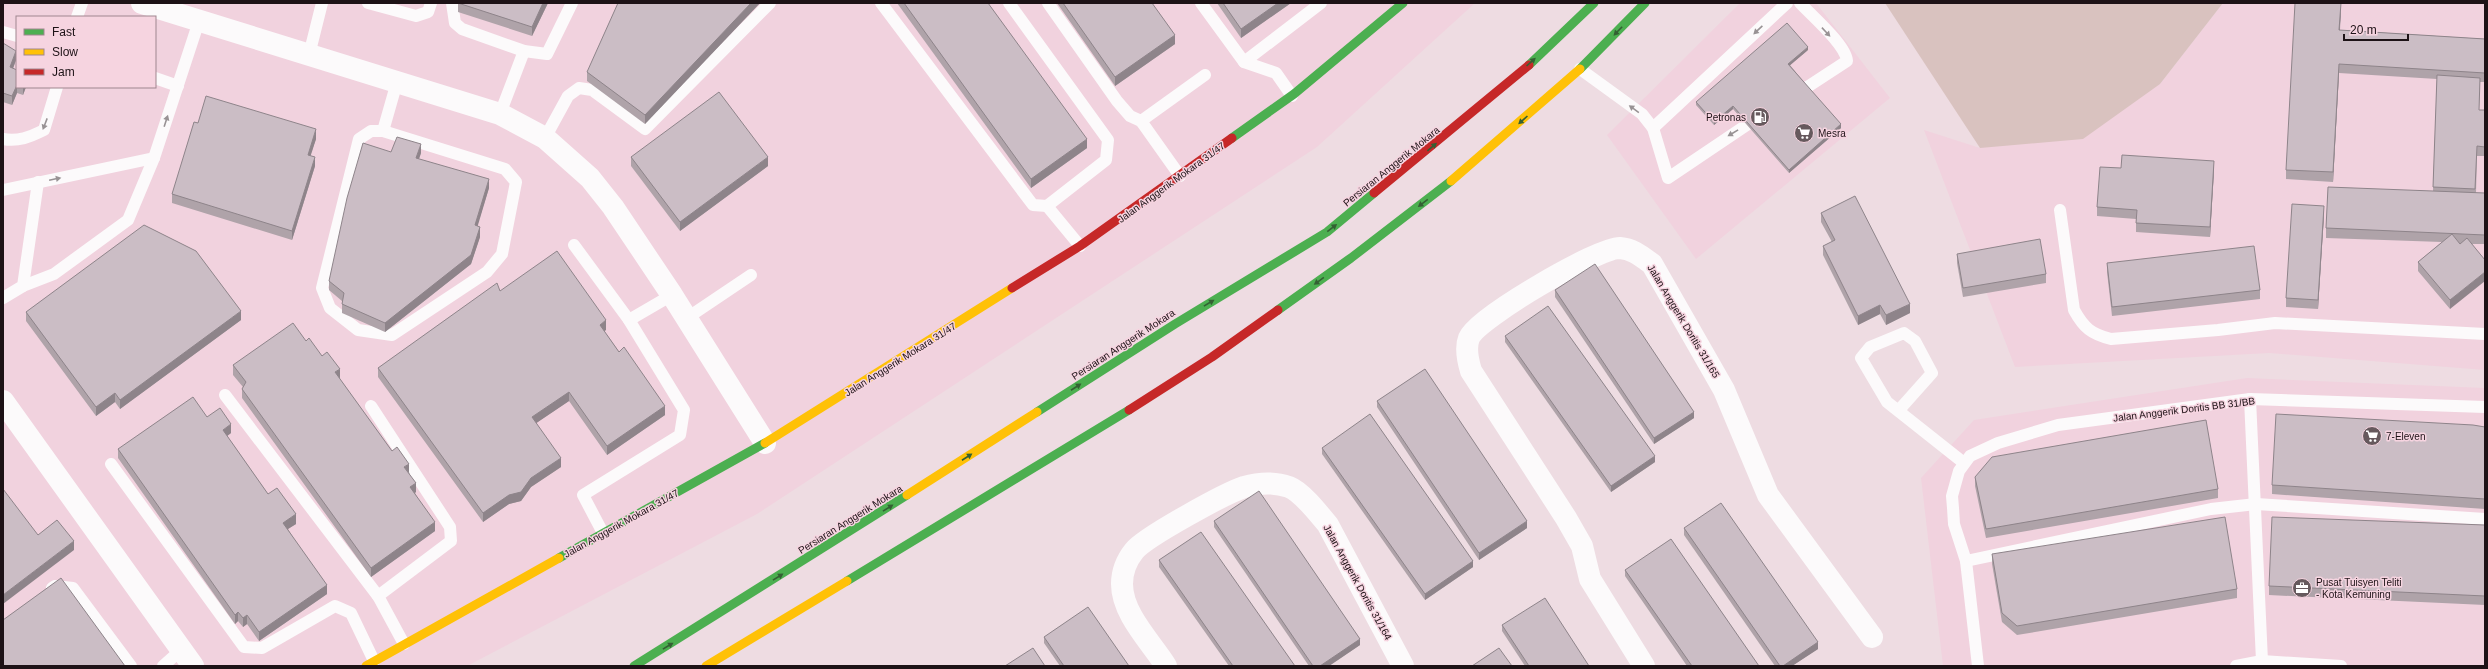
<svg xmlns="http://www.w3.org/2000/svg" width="2488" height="669" font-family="Helvetica,sans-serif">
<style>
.built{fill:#f1d2de;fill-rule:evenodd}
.green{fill:#d9c2bf}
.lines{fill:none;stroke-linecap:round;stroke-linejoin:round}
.lane{stroke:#fcfafb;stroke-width:12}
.street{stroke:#fcfafb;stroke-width:22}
.fast{stroke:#4caf50;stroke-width:9}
.slow{stroke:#ffc107;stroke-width:9}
.jam{stroke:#c62828;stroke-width:9}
.wall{fill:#afa3a9}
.shaded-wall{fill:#8e848a}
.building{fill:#cbbdc5;stroke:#8e848a}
.oneway{fill:#989294}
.oneway2{fill:#346033}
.labels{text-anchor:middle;stroke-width:3;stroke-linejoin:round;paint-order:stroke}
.poi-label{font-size:10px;fill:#1d1216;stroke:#f6d4e0;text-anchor:start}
.street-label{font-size:10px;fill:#1d1216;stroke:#f6d4e0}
</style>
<rect width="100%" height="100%" fill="#eedce2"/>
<g class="built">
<path d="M3 3H1475L1317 147 757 514 467 666H3ZM17 17H155V87H17Z"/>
<polygon points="1740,3 1816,3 1890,98 1696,259 1607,135"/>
<polygon points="2223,3 2485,3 2485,370 2269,353 2015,367 1924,130 1980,148 2160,84"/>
<polygon points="2247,378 2485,388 2485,666 1943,666 1921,478 1974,420"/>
</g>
<polygon class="green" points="1885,3 2223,3 2160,84 2083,139 1980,148"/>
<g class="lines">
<g class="lane">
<polyline points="368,3 416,16 428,12 431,3"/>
<polyline points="452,3 455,23 462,29 524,51 547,54 572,3"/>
<polyline points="881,3 1033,205 1047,206"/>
<polyline points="1009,3 1108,140 1106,160 1047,206 1080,246"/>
<polyline points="1048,3 1117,101 1130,116 1141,121 1205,75"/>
<polyline points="1201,3 1244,62 1276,73 1292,96"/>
<polyline points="77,17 82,3"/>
<polyline points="3,32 17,36"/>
<polyline points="309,55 322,3"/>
<polyline points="1244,62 1321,3"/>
<polyline points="1580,69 1642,114 1653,128 1668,178 1760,116"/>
<polyline points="155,78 178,86"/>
<path d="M1795 95 1847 61C1846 45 1812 16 1800 3"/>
<polyline points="500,114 524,51"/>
<polyline points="1141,121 1180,176"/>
<polyline points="1653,128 1787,3"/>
<polygon points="371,131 383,131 505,169 516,182 502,254 487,272 392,335 358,330 330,308 322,288 359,139"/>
<polyline points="383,131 397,82"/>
<polyline points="545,138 568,96 579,88 592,90 645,129 770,3"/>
<path d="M3 139C18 142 30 137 44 130L57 87"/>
<polyline points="3,190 154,158"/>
<path d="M2060 210 2074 310C2084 328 2091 334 2111 339L2218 330 2275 323 2485 334"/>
<polyline points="574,245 629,320"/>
<polyline points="23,286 54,274 128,220 154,158 199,21"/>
<polyline points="3,298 23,286 38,182"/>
<polyline points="687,318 751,275"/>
<polyline points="225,395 378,596"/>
<polyline points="2250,399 2262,661"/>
<polyline points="371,406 450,527 451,541 378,596 404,644"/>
<polyline points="1899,410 1932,373 1915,341 1904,333 1870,347 1861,358 1887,402 1964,463"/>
<polyline points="111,464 244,647 262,648 335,606 351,613 374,661"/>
<polyline points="603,533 583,495 680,435 684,410 629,320 672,295"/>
<polyline points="1966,561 2211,509 2256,504 2485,519"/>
<polyline points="52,588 55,586 73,588 131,666"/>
<polyline points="163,666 181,650"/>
<polyline points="1978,666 1966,561 1954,524 1953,508 1952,496 1959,471 1970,456 1998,443 2058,425 2250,399 2485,407"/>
<polyline points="2236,666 2262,661 2341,666"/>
</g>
<g class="street">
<polyline points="142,3 500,114 545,138 590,178 613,207 672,295 765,443"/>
<polyline points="3,401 193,666"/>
<path d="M1166 666C1151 642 1122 614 1122 584 1122 571 1126 561 1134 551 1145 537 1226 493 1244 487 1258 483 1275 482 1289 487 1302 492 1319 514 1328 525L1403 666"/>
<path d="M1644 666 1590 579 1582 546 1566 518 1471 371C1468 361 1465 348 1469 338 1477 318 1599 247 1620 248 1633 249 1641 256 1652 264L1724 390 1768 495 1872 637"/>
</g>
<g class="fast">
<polyline points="1529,65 1594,3"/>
<polyline points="1580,69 1645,3"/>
<polyline points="1232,138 1294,94 1403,3"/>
<polyline points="1278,310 1351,258 1451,181"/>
<polyline points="1037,412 1175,324 1327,232 1374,193"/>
<polyline points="559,558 765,443"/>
<polyline points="847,581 1129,410"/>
<polyline points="634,666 907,495"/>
</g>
<g class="slow">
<polyline points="1451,181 1580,69"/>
<polyline points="765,443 1012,288"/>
<polyline points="907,495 1037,412"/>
<polyline points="366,666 559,558"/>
<polyline points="706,666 847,581"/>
</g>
<g class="jam">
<polyline points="1374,193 1529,65"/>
<polyline points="1012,288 1080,246 1232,138"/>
<polyline points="1129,410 1212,357 1278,310"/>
</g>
</g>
<g class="wall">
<polygon points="458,3 548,3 532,36 458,12"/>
<polygon points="760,3 645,124 587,81 587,72"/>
<polygon points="897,3 988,3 1087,148 1031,188"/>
<polygon points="1057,3 1152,3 1175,44 1115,86"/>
<polygon points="1217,3 1291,3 1241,38"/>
<polygon points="2341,11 2340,30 2485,39 2485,82 2480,82 2479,110 2485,110 2485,156 2477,156 2476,193 2485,193 2485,244 2472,244 2450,309 2418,271 2418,262 2442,242 2326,238 2326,228 2433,191 2437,79 2339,73 2333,182 2286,179 2286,170"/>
<polygon points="3,43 16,60 13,69 17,87 26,87 23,95 17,93 12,105 3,102"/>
<polygon points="1808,50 1790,65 1841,128 1789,173 1733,109 1714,125 1696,105 1696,102"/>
<polygon points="198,123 316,139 310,156 315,166 292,240 172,203 172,194"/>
<polygon points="391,152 421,153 419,159 489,188 477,226 480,237 471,264 385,332 342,313 342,301 329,290 329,281"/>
<polygon points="631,157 768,166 680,231 631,166"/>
<polygon points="2121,168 2214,170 2210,237 2136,232 2136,219 2097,216 2097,207"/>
<polygon points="1821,213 1910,313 1886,325 1880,314 1858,325 1823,255 1823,246 1832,242 1821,222"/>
<polygon points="2324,215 2318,309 2286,307 2286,298"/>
<polygon points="1957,254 2046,274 2046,283 1963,297 1957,263"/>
<polygon points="2107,263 2260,290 2260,299 2112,316 2107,272"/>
<polygon points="1555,290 1694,418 1654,444 1555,297"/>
<polygon points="500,291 606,330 604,331 665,415 607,455 569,401 536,423 561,467 531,487 521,501 509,504 483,522 378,377 378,368"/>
<polygon points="26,312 241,320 120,409 115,402 96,416 26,321"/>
<polygon points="1505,336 1655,462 1611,492 1505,342"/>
<polygon points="306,341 322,356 340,378 339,378 392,451 409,472 416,492 415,493 435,531 371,577 242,398 242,389 243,387 233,375 233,365"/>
<polygon points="1377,401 1527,528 1479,560 1377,407"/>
<polygon points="207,417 231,433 227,436 268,494 296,524 288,529 327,594 259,641 247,624 243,627 238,621 235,624 118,458 118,449"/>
<polygon points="2485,427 2485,509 2272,494 2272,485"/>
<polygon points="1322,448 1473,567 1425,600 1322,454"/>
<polygon points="1975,477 2218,489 2218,498 1986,538 1975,486"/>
<polygon points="1214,521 1360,645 1329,666 1309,666 1214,527"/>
<polygon points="2485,525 2485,605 2269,595 2269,586"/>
<polygon points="1684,528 1818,649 1792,666 1775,666 1684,535"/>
<polygon points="1992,554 2237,589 2237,598 2017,635 2002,622 1992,564"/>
<polygon points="1159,560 1295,666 1229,666 1159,567"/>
<polygon points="1625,570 1759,666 1687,666 1625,576"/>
<polygon points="1502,625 1589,666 1525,666 1502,631"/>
<polygon points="1044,637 1129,666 1060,666 1044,643"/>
</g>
<g class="shaded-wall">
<polygon points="543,3 548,3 532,36 532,27"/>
<polygon points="751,3 760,3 645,124 645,115"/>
<polygon points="1278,3 1291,3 1241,38 1241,29"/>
<polygon points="2341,3 2341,11 2339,39 2339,30"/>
<polygon points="1175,35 1175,44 1115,86 1115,77"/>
<polygon points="1808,47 1808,50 1788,67 1788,64"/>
<polygon points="16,51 16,60 10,76 10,67"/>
<polygon points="2339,64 2339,73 2333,182 2333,172"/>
<polygon points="17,85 17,93 12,105 12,96"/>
<polygon points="23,87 26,87 23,95"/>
<polygon points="1733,106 1733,109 1714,125 1714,122"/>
<polygon points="1841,124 1841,128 1789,173 1789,170"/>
<polygon points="316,129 316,139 308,164 308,155"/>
<polygon points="1087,139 1087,148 1031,188 1031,179"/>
<polygon points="421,144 421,153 416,167 416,158"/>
<polygon points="315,157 315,166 292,240 292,231"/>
<polygon points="768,157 768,166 680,231 680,222"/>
<polygon points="2214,161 2214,170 2210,237 2210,227"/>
<polygon points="489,179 489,188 475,235 475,225"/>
<polygon points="2324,206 2324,215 2318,309 2318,300"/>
<polygon points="480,227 480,237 471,264 385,332 385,323"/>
<polygon points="2485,272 2485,281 2450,309 2450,300"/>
<polygon points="1910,304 1910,313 1886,325 1886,315"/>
<polygon points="1880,305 1880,314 1858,325 1858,316"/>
<polygon points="241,311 241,320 120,409 120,400"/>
<polygon points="606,320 606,330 600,334 600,325"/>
<polygon points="340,369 340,378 335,381 335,372"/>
<polygon points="569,392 569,401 532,426 532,417"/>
<polygon points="115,393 115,402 96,416 96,407"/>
<polygon points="665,406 665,415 607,455 607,446"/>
<polygon points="1694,412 1694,418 1654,444 1654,438"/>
<polygon points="231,424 231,433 223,439 223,430"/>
<polygon points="1655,456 1655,462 1611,492 1611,486"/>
<polygon points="561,458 561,467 531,487 521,501 509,504 483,522 483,513 531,478"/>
<polygon points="409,464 409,473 404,467"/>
<polygon points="416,483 416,492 410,496 410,487"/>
<polygon points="296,514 296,524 283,532 283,523"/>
<polygon points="1527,521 1527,528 1479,560 1479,553"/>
<polygon points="435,522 435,531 371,577 371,568"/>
<polygon points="74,541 74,550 3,604 3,595"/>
<polygon points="1473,561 1473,567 1425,600 1425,594"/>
<polygon points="327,585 327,594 259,641 259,632"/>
<polygon points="238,612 238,621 235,624 235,615"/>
<polygon points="247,615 247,624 243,627 243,618"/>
<polygon points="1360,639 1360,645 1329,666 1320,666"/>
<polygon points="1818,642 1818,649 1792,666 1783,666"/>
</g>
<g class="building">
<polygon points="458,3 543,3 532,27"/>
<polygon points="618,3 751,3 645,115 587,72"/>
<polygon points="904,3 988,3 1087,139 1031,179"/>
<polygon points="1063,3 1152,3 1175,35 1115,77"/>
<polygon points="1223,3 1278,3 1241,29"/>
<polygon points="2295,3 2341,3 2339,30 2485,39 2485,73 2339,64 2333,172 2286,170"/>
<polygon points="1787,23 1808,47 1788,64 1841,124 1789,170 1733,106 1714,122 1696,102"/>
<polygon points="3,43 16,51 10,67 17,70 17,85 12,96 3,93"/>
<polygon points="2437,75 2480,78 2479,110 2485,110 2485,147 2477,146 2475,189 2433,187"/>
<polygon points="719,92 768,157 680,222 631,157"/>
<polygon points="206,96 316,129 308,155 315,157 292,231 172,194 194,122 198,123"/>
<polygon points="397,137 421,144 416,158 489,179 475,225 480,227 471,255 385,323 342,304 344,293 329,281 347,198 363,143 391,152"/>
<polygon points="2122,155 2214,161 2210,227 2136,223 2137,210 2097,207 2100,167 2121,168"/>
<polygon points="2328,187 2485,193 2485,235 2326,228"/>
<polygon points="1855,196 1910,304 1886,315 1880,305 1858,316 1823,246 1835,240 1821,213"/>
<polygon points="2292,204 2324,206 2318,300 2286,298"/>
<polygon points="144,225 196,251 241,311 120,400 115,393 96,407 26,312"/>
<polygon points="2452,234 2460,244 2467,238 2485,260 2485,272 2450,300 2418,262"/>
<polygon points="2040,239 2046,274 1963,288 1957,254"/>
<polygon points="2254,246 2260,290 2112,307 2107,263"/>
<polygon points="557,251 606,320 600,325 619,352 624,347 665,406 607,446 569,392 532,417 561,458 531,478 521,492 509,495 483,513 378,368 497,283 500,291"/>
<polygon points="1595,264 1694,412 1654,438 1555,290"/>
<polygon points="1548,306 1655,456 1611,486 1505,336"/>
<polygon points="293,323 306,341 309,338 322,356 327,352 340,369 335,372 392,451 397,447 409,464 404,467 416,483 410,487 435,522 371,568 242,389 246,382 233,365"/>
<polygon points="1425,369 1527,521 1479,553 1377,401"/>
<polygon points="193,397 207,417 220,408 231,424 223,430 268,494 277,488 296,514 283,523 327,585 259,632 247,615 243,618 238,612 235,615 118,449"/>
<polygon points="1370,414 1473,561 1425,594 1322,448"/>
<polygon points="2276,414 2473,425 2485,427 2485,499 2272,485"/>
<polygon points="2206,420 2218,489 1986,529 1975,477 1992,457"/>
<polygon points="3,489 38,535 57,520 74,541 3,595"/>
<polygon points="1259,491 1360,639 1320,666 1313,666 1214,521"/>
<polygon points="1721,503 1818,642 1783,666 1780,666 1684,528"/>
<polygon points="2225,517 2237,589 2017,626 2002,613 1992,554"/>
<polygon points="2272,517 2485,525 2485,596 2269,586"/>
<polygon points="1201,532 1295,666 1233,666 1159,560"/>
<polygon points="1671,539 1759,666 1692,666 1625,570"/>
<polygon points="61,578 125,666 3,666 3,620"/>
<polygon points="1545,598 1589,666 1529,666 1502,625"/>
<polygon points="1088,607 1129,666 1064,666 1044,637"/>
<polygon points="1033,648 1045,666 1005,666"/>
<polygon points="1499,648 1512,666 1472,666"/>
</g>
<defs><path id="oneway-solid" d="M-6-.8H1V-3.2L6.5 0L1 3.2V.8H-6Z"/></defs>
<g class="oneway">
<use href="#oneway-solid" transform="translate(1758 30) rotate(137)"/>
<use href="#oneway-solid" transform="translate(1826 32) rotate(47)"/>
<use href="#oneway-solid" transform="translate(1634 109) rotate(-144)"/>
<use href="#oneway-solid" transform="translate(166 121) rotate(-72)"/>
<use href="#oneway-solid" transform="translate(45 124) rotate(111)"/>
<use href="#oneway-solid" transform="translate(1733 133) rotate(149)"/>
<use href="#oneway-solid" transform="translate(55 179) rotate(-12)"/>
</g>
<g class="oneway2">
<use href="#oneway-solid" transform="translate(1618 31) rotate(134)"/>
<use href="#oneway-solid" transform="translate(1531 62) rotate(-42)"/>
<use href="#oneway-solid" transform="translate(1523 120) rotate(138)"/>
<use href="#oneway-solid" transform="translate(1432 147) rotate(-40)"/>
<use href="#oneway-solid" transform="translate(1423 203) rotate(143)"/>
<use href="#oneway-solid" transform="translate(1332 228) rotate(-38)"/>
<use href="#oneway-solid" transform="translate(1319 281) rotate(144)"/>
<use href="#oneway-solid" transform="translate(1209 303) rotate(-31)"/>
<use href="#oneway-solid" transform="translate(1076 387) rotate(-33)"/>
<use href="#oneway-solid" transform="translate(967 457) rotate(-33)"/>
<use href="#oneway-solid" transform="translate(888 508) rotate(-32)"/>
<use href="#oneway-solid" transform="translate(778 577) rotate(-32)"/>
<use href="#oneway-solid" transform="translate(668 646) rotate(-31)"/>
</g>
<defs>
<g id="fuel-disc" transform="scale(1)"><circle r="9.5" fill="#66595d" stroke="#f6d4e0"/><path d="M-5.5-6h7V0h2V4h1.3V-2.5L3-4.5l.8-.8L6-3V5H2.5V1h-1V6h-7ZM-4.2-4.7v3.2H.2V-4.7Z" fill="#fff"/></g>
<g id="supermarket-disc" transform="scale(1)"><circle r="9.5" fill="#66595d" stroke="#f6d4e0"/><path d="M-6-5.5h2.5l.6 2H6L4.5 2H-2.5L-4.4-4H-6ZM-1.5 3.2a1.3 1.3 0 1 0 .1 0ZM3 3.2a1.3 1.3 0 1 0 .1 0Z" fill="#fff"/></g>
<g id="office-disc" transform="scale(1)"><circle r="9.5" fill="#66595d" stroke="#f6d4e0"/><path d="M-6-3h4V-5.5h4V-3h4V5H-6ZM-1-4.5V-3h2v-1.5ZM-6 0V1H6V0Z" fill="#fff"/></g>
</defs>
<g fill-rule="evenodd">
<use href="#fuel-disc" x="1760" y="117"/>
<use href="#supermarket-disc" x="1804" y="133"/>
<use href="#supermarket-disc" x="2372" y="436"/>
<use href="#office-disc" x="2302" y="588"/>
</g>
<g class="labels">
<g class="poi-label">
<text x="1746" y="121" text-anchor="end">Petronas</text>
<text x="1818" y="137">Mesra</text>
<text x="2386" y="440">7-Eleven</text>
<text x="2316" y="586">Pusat Tuisyen Teliti<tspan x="2316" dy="12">- Kota Kemuning</tspan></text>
</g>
<g class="street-label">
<text transform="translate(1391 166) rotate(-39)" y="4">Persiaran Anggerik Mokara</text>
<text transform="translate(1171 182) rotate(-36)" y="4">Jalan Anggerik Mokara 31/47</text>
<text transform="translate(1684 321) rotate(59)" y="4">Jalan Anggerik Doritis 31/165</text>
<text transform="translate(1123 344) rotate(-33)" y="4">Persiaran Anggerik Mokara</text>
<text transform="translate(900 359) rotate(-32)" y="4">Jalan Anggerik Mokara 31/47</text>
<text transform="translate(2184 409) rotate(-7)" y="4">Jalan Anggerik Doritis BB 31/BB</text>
<text transform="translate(850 519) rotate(-32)" y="4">Persiaran Anggerik Mokara</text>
<text transform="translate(621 523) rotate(-29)" y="4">Jalan Anggerik Mokara 31/47</text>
<text transform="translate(1358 582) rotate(61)" y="4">Jalan Anggerik Doritis 31/164</text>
</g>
</g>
<rect width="2488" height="669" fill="none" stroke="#1d1216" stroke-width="8"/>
<rect x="16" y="16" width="140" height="72" fill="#f6d4e0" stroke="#9f868f"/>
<rect x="24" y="29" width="20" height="6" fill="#4caf50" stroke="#9f868f"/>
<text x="52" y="36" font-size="12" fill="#1d1216">Fast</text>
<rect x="24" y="49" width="20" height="6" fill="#ffc107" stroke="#9f868f"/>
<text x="52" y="56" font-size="12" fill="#1d1216">Slow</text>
<rect x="24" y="69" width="20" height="6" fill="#c62828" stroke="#9f868f"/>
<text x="52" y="76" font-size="12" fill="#1d1216">Jam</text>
<path d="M2344 34v6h64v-6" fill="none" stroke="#1d1216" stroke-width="2"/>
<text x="2350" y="34" font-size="12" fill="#1d1216" stroke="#f6d4e0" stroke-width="3" paint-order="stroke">20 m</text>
</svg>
